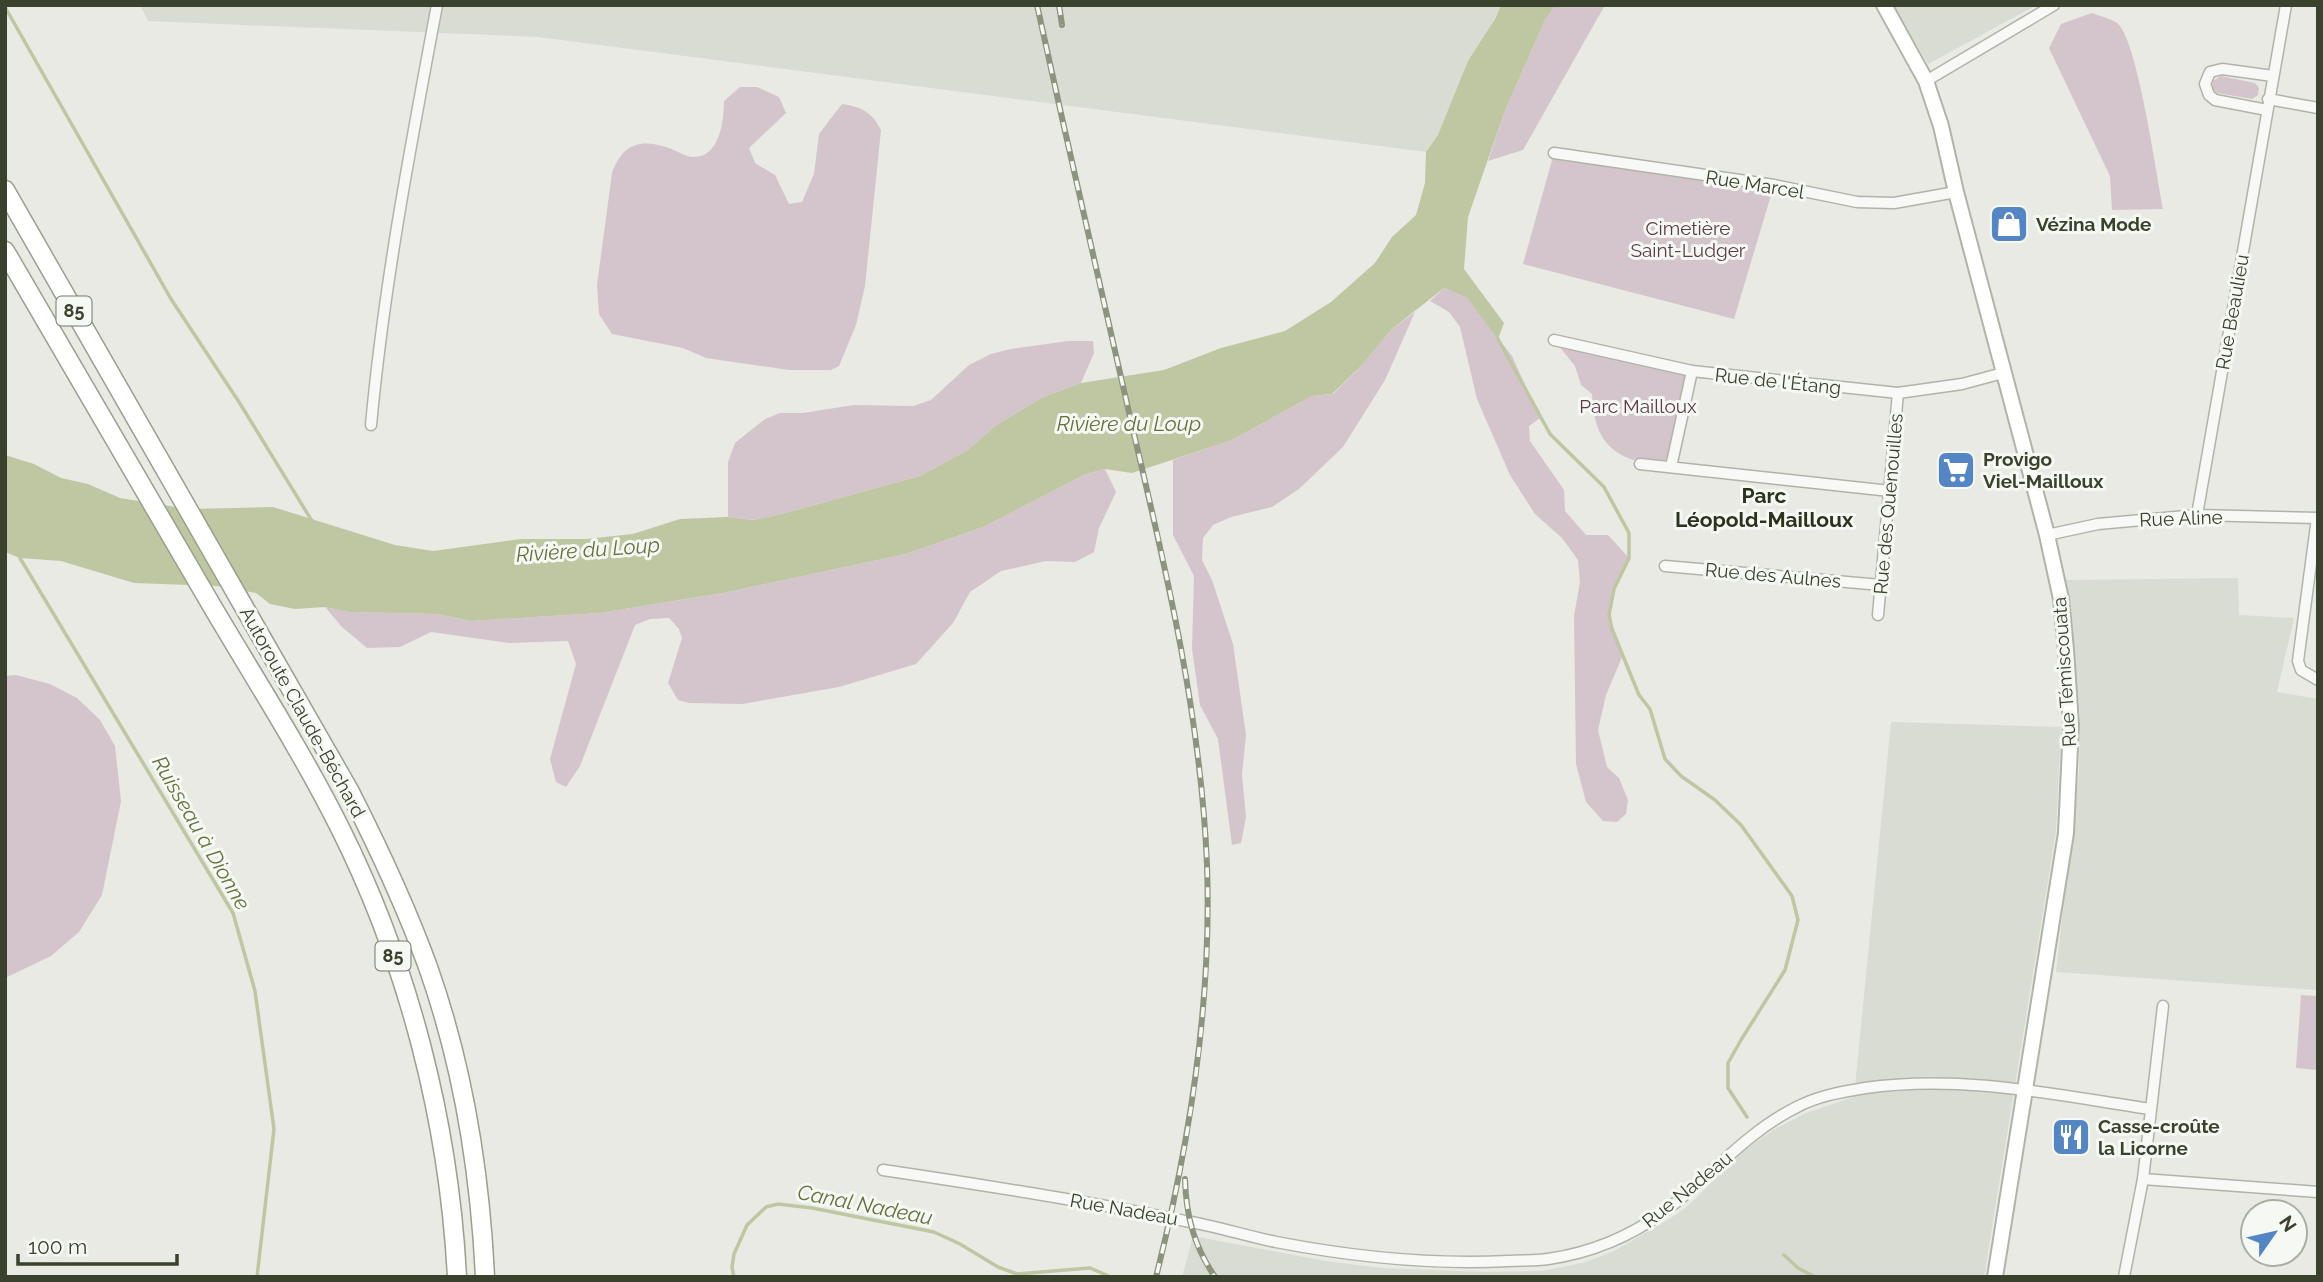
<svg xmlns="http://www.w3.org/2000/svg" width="2323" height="1282" font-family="Raleway,sans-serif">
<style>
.built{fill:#d8dcd2}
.green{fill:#d4c5cd}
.water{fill:#bfc7a2}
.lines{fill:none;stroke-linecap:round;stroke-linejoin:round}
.stream{stroke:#bfc7a2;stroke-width:3.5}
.street-casing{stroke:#b0b4a8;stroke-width:13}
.secondary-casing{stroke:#b0b4a8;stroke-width:18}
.highway-casing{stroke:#99a08c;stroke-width:21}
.street{stroke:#f8f9f6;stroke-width:10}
.secondary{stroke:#fff;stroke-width:14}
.highway{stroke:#fff;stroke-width:18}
.rail-casing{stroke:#8c937e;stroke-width:6}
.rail{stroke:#f6f8f3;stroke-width:3.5;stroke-dasharray:10;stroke-linecap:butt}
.labels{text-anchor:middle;stroke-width:6;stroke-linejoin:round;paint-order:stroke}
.shield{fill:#f6f8f3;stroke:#727868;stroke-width:2}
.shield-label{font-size:18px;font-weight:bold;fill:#3a412c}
.street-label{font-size:19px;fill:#3a412c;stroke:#f6f8f3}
.poi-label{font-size:19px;font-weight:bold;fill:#3a412c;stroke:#f6f8f3;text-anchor:start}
.park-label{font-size:19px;fill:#5c3b4b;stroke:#f6f8f3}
.water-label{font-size:21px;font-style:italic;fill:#63723a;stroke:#f6f8f3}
.neighbourhood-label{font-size:21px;font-weight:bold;fill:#2b321e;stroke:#f6f8f3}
</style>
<rect width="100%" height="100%" fill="#e8eae3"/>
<g class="built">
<polygon points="140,5 1501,5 1438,135 1426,152 538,37 148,21"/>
<polygon points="1893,5 2035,5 2035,6 1928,64"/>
<polygon points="2238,578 2239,615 2294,618 2277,692 2318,699 2318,990 2056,972 2079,772 2080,714 2065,580"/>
<polygon points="1891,722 2061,727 2056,831 1984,1277 1182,1277 1193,1236 1325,1261 1382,1268 1487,1272 1543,1271 1586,1262 1616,1250 1671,1218 1689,1205 1743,1151 1775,1129 1806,1113 1854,1097"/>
</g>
<g class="green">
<polygon points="1556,5 1605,5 1523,150 1488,161 1504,113 1545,20"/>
<path d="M2092 13C2099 16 2110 18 2117 23 2137 37 2157 178 2163 209L2112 210 2110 176 2049 48 2061 24Z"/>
<polygon points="2221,76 2255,83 2259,88 2258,95 2252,99 2217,93 2212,88 2213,81"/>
<path d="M740 87H757L779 97 786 113 749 148 755 163 775 175 789 204 802 202 814 174 819 134 842 104C862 107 872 112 881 130L865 286 856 325 839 366 831 370H789L706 358 683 348 612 334 599 314 597 285 612 173C623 142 642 138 672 149 678 152 687 157 693 157 720 158 724 120 724 101Z"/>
<polygon points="1554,153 1774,185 1734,319 1523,264"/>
<path d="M1444 288 1467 298 1512 356 1540 418 1529 426 1530 441 1564 490 1565 511 1586 535H1608L1629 558C1608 600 1604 611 1623 655L1606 695 1598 730 1607 767 1619 778 1628 800 1626 814 1617 822 1603 821 1586 802 1576 764 1574 616 1580 582 1578 560 1562 538 1535 514 1510 475 1477 399 1460 327 1449 312 1430 301Z"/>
<polygon points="1415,312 1385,380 1343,447 1299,489 1272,507 1231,517 1213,525 1203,538 1202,560 1212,580 1233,644 1246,735 1242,774 1246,817 1241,843 1232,845 1218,739 1200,705 1192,649 1194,576 1173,535 1173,460 1230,441 1312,396 1333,394 1362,365 1392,329"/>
<path d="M1554 340 1692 371 1671 467C1621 462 1594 450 1592 394L1581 385 1575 366Z"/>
<polygon points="1068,341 1093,341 1094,353 1081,383 1043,397 995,426 968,450 920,476 782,514 753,520 728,517 728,462 735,443 765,419 780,413 803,413 854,405 913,406 931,400 969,365 991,354 1011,349"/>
<polygon points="1105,469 1116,492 1099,528 1094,552 1075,562 1046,561 1001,571 970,592 953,623 916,664 839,687 742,704 689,703 678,700 668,683 682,638 679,629 669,618 650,619 635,625 580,766 566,787 556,782 550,759 576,664 568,641 509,643 431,632 400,647 367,648 342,627 325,607 348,612 437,614 471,621 600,613 723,593 906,554 983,527 1086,474"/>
<polygon points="16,675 50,684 77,698 100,720 115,746 121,801 102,895 79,932 51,956 5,978 5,676"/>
<polygon points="2301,995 2318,996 2318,1070 2296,1068"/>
</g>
<polygon class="water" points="1501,5 1556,5 1545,20 1504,113 1468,217 1464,269 1504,323 1498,339 1467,298 1444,288 1392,329 1362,365 1332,394 1312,396 1230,441 1132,473 1105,469 1086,474 983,527 906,554 723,593 600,613 471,621 437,614 348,612 325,607 295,609 270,604 256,593 217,586 134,583 61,561 20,558 5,552 5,455 34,464 61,478 88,484 120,498 188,509 273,507 395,545 433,551 521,539 586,539 633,534 680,519 728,517 753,520 782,514 920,476 968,450 995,426 1043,397 1081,383 1164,370 1221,348 1285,331 1331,302 1375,263 1392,237 1416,215 1425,183 1426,152 1438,135 1468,61 1495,19"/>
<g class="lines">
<g class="stream">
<polyline points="5,7 171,299 239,402 312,521"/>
<polyline points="1498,339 1550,434 1604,487 1629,533 1629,558 1614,589 1609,615 1612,629 1632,678 1639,695 1650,709 1665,759 1681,776 1715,800 1741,825 1792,896 1798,920 1785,970 1741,1040 1728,1063 1728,1088 1747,1117"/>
<polyline points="20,558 233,913 255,991 274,1129 257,1277"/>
<polyline points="1784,1255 1798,1268 1815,1277"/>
<polyline points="734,1277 732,1267 734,1254 747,1225 766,1207 778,1204 812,1208 934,1232 960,1244 998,1267 1017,1274 1090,1268 1111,1277"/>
</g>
<g class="street-casing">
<g id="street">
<polyline points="1926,81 2054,5"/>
<polyline points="2268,99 2318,108"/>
<polyline points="2267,110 2215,100 2209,95 2205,84 2210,72 2222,69 2273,76"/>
<polyline points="1554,153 1774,185 1857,202 1894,203 1956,192"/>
<polyline points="1554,340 1692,371 1898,393 1962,384 2003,373"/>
<path d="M371 425C384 284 411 144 437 5"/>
<polyline points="1640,464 1890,491"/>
<polyline points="1671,467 1692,371"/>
<polyline points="2197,515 2286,5"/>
<polyline points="2047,535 2098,524 2197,515 2317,518 2298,661 2301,670 2318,680"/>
<polyline points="1665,566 1881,585"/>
<polyline points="1878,615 1898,393"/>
<path d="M883 1170C984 1185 1085 1201 1185 1221 1216 1226 1246 1236 1276 1242 1354 1257 1430 1265 1508 1261 1522 1260 1535 1261 1548 1259 1590 1253 1631 1236 1665 1211 1709 1178 1744 1134 1795 1108 1817 1096 1841 1092 1865 1088 1961 1074 2056 1095 2150 1109"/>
<polyline points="2143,1179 2318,1192"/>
<polyline points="2124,1277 2143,1179 2163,1006"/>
</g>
</g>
<g class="secondary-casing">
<polyline id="secondary" points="1884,5 1926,81 1941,126 1956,192 2047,535 2061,599 2066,650 2071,725 2066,833 1995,1277"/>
</g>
<g class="highway-casing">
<g id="highway">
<path d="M5 190 350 792C379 849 406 907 428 967 463 1066 480 1172 485 1277"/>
<path d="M5 251C73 368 141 484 209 601 253 676 301 750 340 828 409 966 449 1123 457 1277"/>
</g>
</g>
<use href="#street" class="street"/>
<use href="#secondary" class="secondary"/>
<use href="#highway" class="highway"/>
<g class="rail-casing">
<g id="rail">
<path d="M1037 5C1068 147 1101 289 1133 430 1167 574 1201 717 1207 865 1212 1004 1190 1142 1156 1277"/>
<polyline points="1059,5 1062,25"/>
<path d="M1185 1179C1186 1216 1194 1246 1215 1277"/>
</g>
</g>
<use href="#rail" class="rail"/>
</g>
<defs>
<g id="shop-square" transform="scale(2.0125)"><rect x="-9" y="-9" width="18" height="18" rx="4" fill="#5485c4" stroke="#f6f8f3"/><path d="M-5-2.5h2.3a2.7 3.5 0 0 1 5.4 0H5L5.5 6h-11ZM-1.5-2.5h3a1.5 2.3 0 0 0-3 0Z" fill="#fff"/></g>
<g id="supermarket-square" transform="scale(2.0125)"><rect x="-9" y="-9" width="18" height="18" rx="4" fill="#5485c4" stroke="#f6f8f3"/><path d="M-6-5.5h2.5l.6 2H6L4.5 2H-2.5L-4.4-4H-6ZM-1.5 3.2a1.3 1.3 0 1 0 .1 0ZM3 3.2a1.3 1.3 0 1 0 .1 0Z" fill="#fff"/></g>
<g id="restaurant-square" transform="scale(2.0125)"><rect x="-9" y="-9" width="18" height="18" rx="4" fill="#5485c4" stroke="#f6f8f3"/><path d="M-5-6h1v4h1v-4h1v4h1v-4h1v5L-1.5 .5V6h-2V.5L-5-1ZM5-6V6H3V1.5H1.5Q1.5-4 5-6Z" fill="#fff"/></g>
</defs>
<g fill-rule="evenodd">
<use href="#shop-square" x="2009" y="224"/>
<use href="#supermarket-square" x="1956" y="470"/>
<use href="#restaurant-square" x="2071" y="1137"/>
</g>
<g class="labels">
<g class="shield">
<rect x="56.5" y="296.5" width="35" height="29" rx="5"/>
<rect x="375.5" y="941.5" width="35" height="29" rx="5"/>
</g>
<g class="shield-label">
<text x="74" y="317">85</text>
<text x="393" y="962">85</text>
</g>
<g class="street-label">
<text transform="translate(1755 184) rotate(9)" y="7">Rue Marcel</text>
<text transform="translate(2232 312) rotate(-80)" y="7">Rue Beaulieu</text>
<text transform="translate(1778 381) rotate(6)" y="7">Rue de l'Étang</text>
<text transform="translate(1888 504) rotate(-85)" y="7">Rue des Quenouilles</text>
<text transform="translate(2181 518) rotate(-2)" y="7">Rue Aline</text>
<text transform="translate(1773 575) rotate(5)" y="7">Rue des Aulnes</text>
<text transform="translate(2064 672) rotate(-94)" y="7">Rue Témiscouata</text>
<text transform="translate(303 712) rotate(61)" y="7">Autoroute Claude-Béchard</text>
<text transform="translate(1687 1189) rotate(-39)" y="7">Rue Nadeau</text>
<text transform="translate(1124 1209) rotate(10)" y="7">Rue Nadeau</text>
</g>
<g class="poi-label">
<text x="2036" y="231">Vézina Mode</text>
<text x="1983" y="466">Provigo<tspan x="1983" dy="22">Viel-Mailloux</tspan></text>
<text x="2098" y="1133">Casse-croûte<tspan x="2098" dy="22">la Licorne</tspan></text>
</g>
<g class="park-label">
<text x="1688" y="235">Cimetière<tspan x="1688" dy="22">Saint-Ludger</tspan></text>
<text x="1638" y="413">Parc Mailloux</text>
</g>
<g class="water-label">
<text x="1129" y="431">Rivière du Loup</text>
<text transform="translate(588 550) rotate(-4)" y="7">Rivière du Loup</text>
<text transform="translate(201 833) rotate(60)" y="7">Ruisseau à Dionne</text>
<text transform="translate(865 1205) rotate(11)" y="7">Canal Nadeau</text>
</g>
<g class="neighbourhood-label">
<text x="1764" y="503">Parc<tspan x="1764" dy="24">Léopold-Mailloux</tspan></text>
</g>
</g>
<rect width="2323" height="1282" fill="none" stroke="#3a412c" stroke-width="14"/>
<g transform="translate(2274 1233) rotate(56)"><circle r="33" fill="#f6f8f3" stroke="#abafa3" stroke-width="2"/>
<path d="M0-5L12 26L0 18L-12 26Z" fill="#5485c4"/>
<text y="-10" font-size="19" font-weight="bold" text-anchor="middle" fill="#3a412c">N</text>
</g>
<path d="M18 1254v10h159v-10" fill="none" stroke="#3a412c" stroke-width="3.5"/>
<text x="28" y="1254" font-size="21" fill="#3a412c" stroke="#f6f8f3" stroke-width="5" paint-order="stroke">100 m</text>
</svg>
